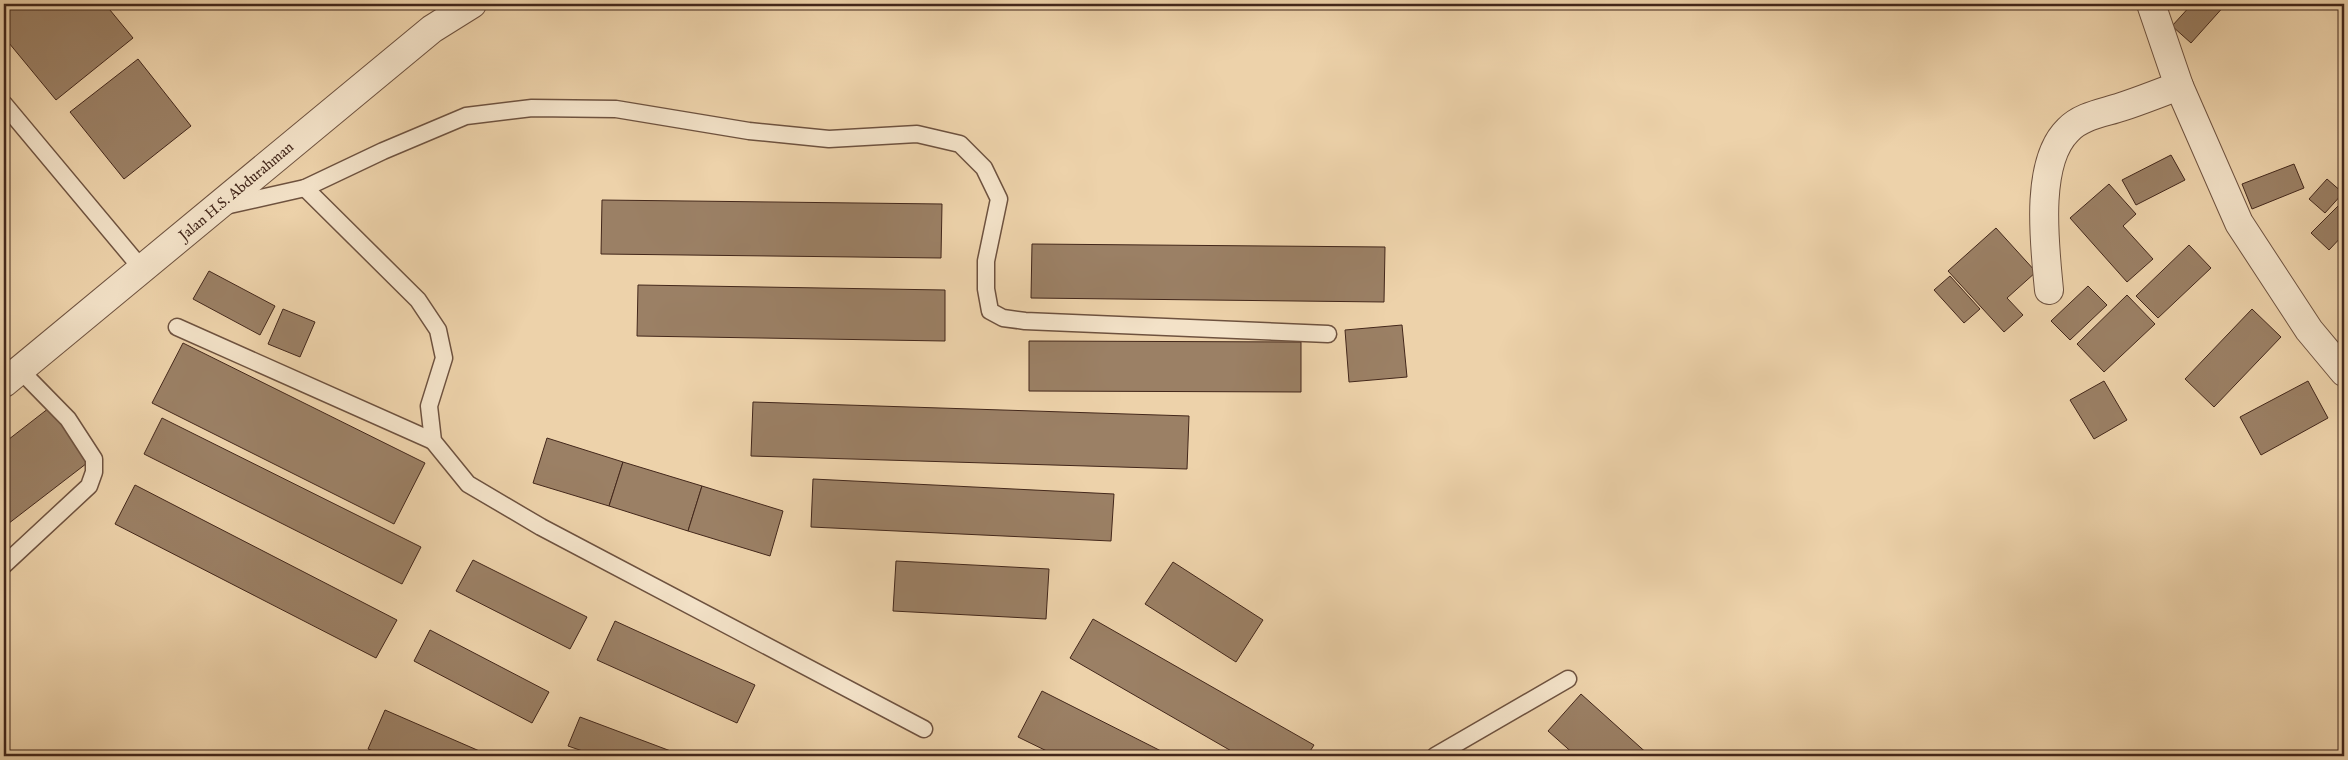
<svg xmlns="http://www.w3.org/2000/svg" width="2348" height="760" font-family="'IM FELL English',serif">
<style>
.building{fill:#9b8065;stroke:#43271b}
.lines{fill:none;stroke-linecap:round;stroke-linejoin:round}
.lane-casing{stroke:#6e523f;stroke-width:19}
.street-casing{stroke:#6e523f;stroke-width:30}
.lane{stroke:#f3e2c8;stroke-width:16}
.street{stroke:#f3e2c8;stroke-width:28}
.labels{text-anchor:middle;stroke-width:4;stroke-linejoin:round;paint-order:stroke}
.street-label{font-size:15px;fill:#43271b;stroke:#f3e2c8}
</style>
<rect width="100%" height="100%" fill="#edd2aa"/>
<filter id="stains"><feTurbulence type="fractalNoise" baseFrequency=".004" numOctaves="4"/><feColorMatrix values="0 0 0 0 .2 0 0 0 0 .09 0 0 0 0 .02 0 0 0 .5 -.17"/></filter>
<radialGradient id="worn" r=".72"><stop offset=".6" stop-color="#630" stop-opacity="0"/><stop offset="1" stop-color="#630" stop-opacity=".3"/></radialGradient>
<g class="building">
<polygon points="4,4 105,4 133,38 56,100 4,37"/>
<polygon points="2192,4 2226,4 2191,43 2172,26"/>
<polygon points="138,59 191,126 124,179 70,112"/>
<polygon points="2171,155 2185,180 2136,205 2122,180"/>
<polygon points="2294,164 2304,188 2252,209 2242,184"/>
<polygon points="2327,179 2343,193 2325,213 2309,199"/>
<polygon points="2109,184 2136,214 2123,226 2153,259 2127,282 2070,218"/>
<polygon points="602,200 942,204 941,258 601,254"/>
<polygon points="2344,200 2344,234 2329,250 2311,233"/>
<polygon points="1996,228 2036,272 2007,298 2023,315 2004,332 1948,271"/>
<polygon points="1032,244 1385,247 1384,302 1031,298"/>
<polygon points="2189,245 2211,268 2158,318 2136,296"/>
<polygon points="209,271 275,306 260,335 193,299"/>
<polygon points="1950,276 1980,309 1964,323 1934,290"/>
<polygon points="638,285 945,290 945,341 637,336"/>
<polygon points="2088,286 2107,305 2070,340 2051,321"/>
<polygon points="2127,295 2155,324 2104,372 2077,344"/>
<polygon points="283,309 315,322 300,357 268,344"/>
<polygon points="2252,309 2281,337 2214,407 2185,379"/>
<polygon points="1402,325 1407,377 1349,382 1345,330"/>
<polygon points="1029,341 1301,342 1301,392 1029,391"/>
<polygon points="183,343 425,463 394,524 152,403"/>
<polygon points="2104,381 2127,420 2094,439 2070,400"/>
<polygon points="2308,381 2328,418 2261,455 2240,417"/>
<polygon points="753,402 1189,416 1187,469 751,456"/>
<polygon points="49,408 91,460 4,527 4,443"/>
<polygon points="162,418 421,547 402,584 144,454"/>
<polygon points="547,438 623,462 609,506 533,483"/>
<polygon points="623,462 702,486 688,531 609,506"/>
<polygon points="813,479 1114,494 1111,541 811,527"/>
<polygon points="135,485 397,620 376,658 115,524"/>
<polygon points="702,486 783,511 770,556 688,531"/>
<polygon points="473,560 587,617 570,649 456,591"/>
<polygon points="896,561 1049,569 1046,619 893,611"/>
<polygon points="1173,562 1263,620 1236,662 1145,604"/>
<polygon points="1093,619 1314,745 1307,756 1240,756 1070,658"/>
<polygon points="615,621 755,685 737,723 597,660"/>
<polygon points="430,630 549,692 532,723 414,661"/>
<polygon points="1042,691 1171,756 1057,756 1018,737"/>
<polygon points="1581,694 1650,756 1576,756 1548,731"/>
<polygon points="385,710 491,756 386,756 368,749"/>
<polygon points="580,717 684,756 597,756 568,746"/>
</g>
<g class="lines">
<g class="lane-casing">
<g id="lane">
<polyline points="4,104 142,269"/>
<polyline points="305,188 418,300 438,330 444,358 429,406 433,441 468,484 541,527 924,729"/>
<polyline points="225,206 305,188 383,151 466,116 532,108 616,109 749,131 829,139 917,134 960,144 984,168 999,199 986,261 986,289 990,311 1003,318 1025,321 1328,334"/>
<polyline points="177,327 433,441"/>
<polyline points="4,565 89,486 94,472 94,459 68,419 20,370"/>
<polyline points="1435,756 1568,679"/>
</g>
</g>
<g class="street-casing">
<g id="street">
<polyline points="2151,4 2179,86 2239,223 2309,330 2344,372"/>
<path d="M2049 290C2045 247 2034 163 2068 130 2081 116 2103 113 2121 107 2140 101 2159 93 2179 86"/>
<polyline points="4,383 432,29 472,4"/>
</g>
</g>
<use href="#lane" class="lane"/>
<use href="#street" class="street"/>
</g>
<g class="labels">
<g class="street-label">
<text transform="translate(236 191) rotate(-40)" y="5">Jalan H.S. Abdurahman</text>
</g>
</g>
<rect width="2348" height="760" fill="none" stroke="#edd2aa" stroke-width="20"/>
<rect x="5" y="5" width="2338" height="750" fill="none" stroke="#43271b" stroke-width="2.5"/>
<rect x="10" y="10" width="2328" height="740" fill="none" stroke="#43271b"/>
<rect width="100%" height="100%" filter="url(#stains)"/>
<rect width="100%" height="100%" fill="url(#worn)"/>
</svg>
